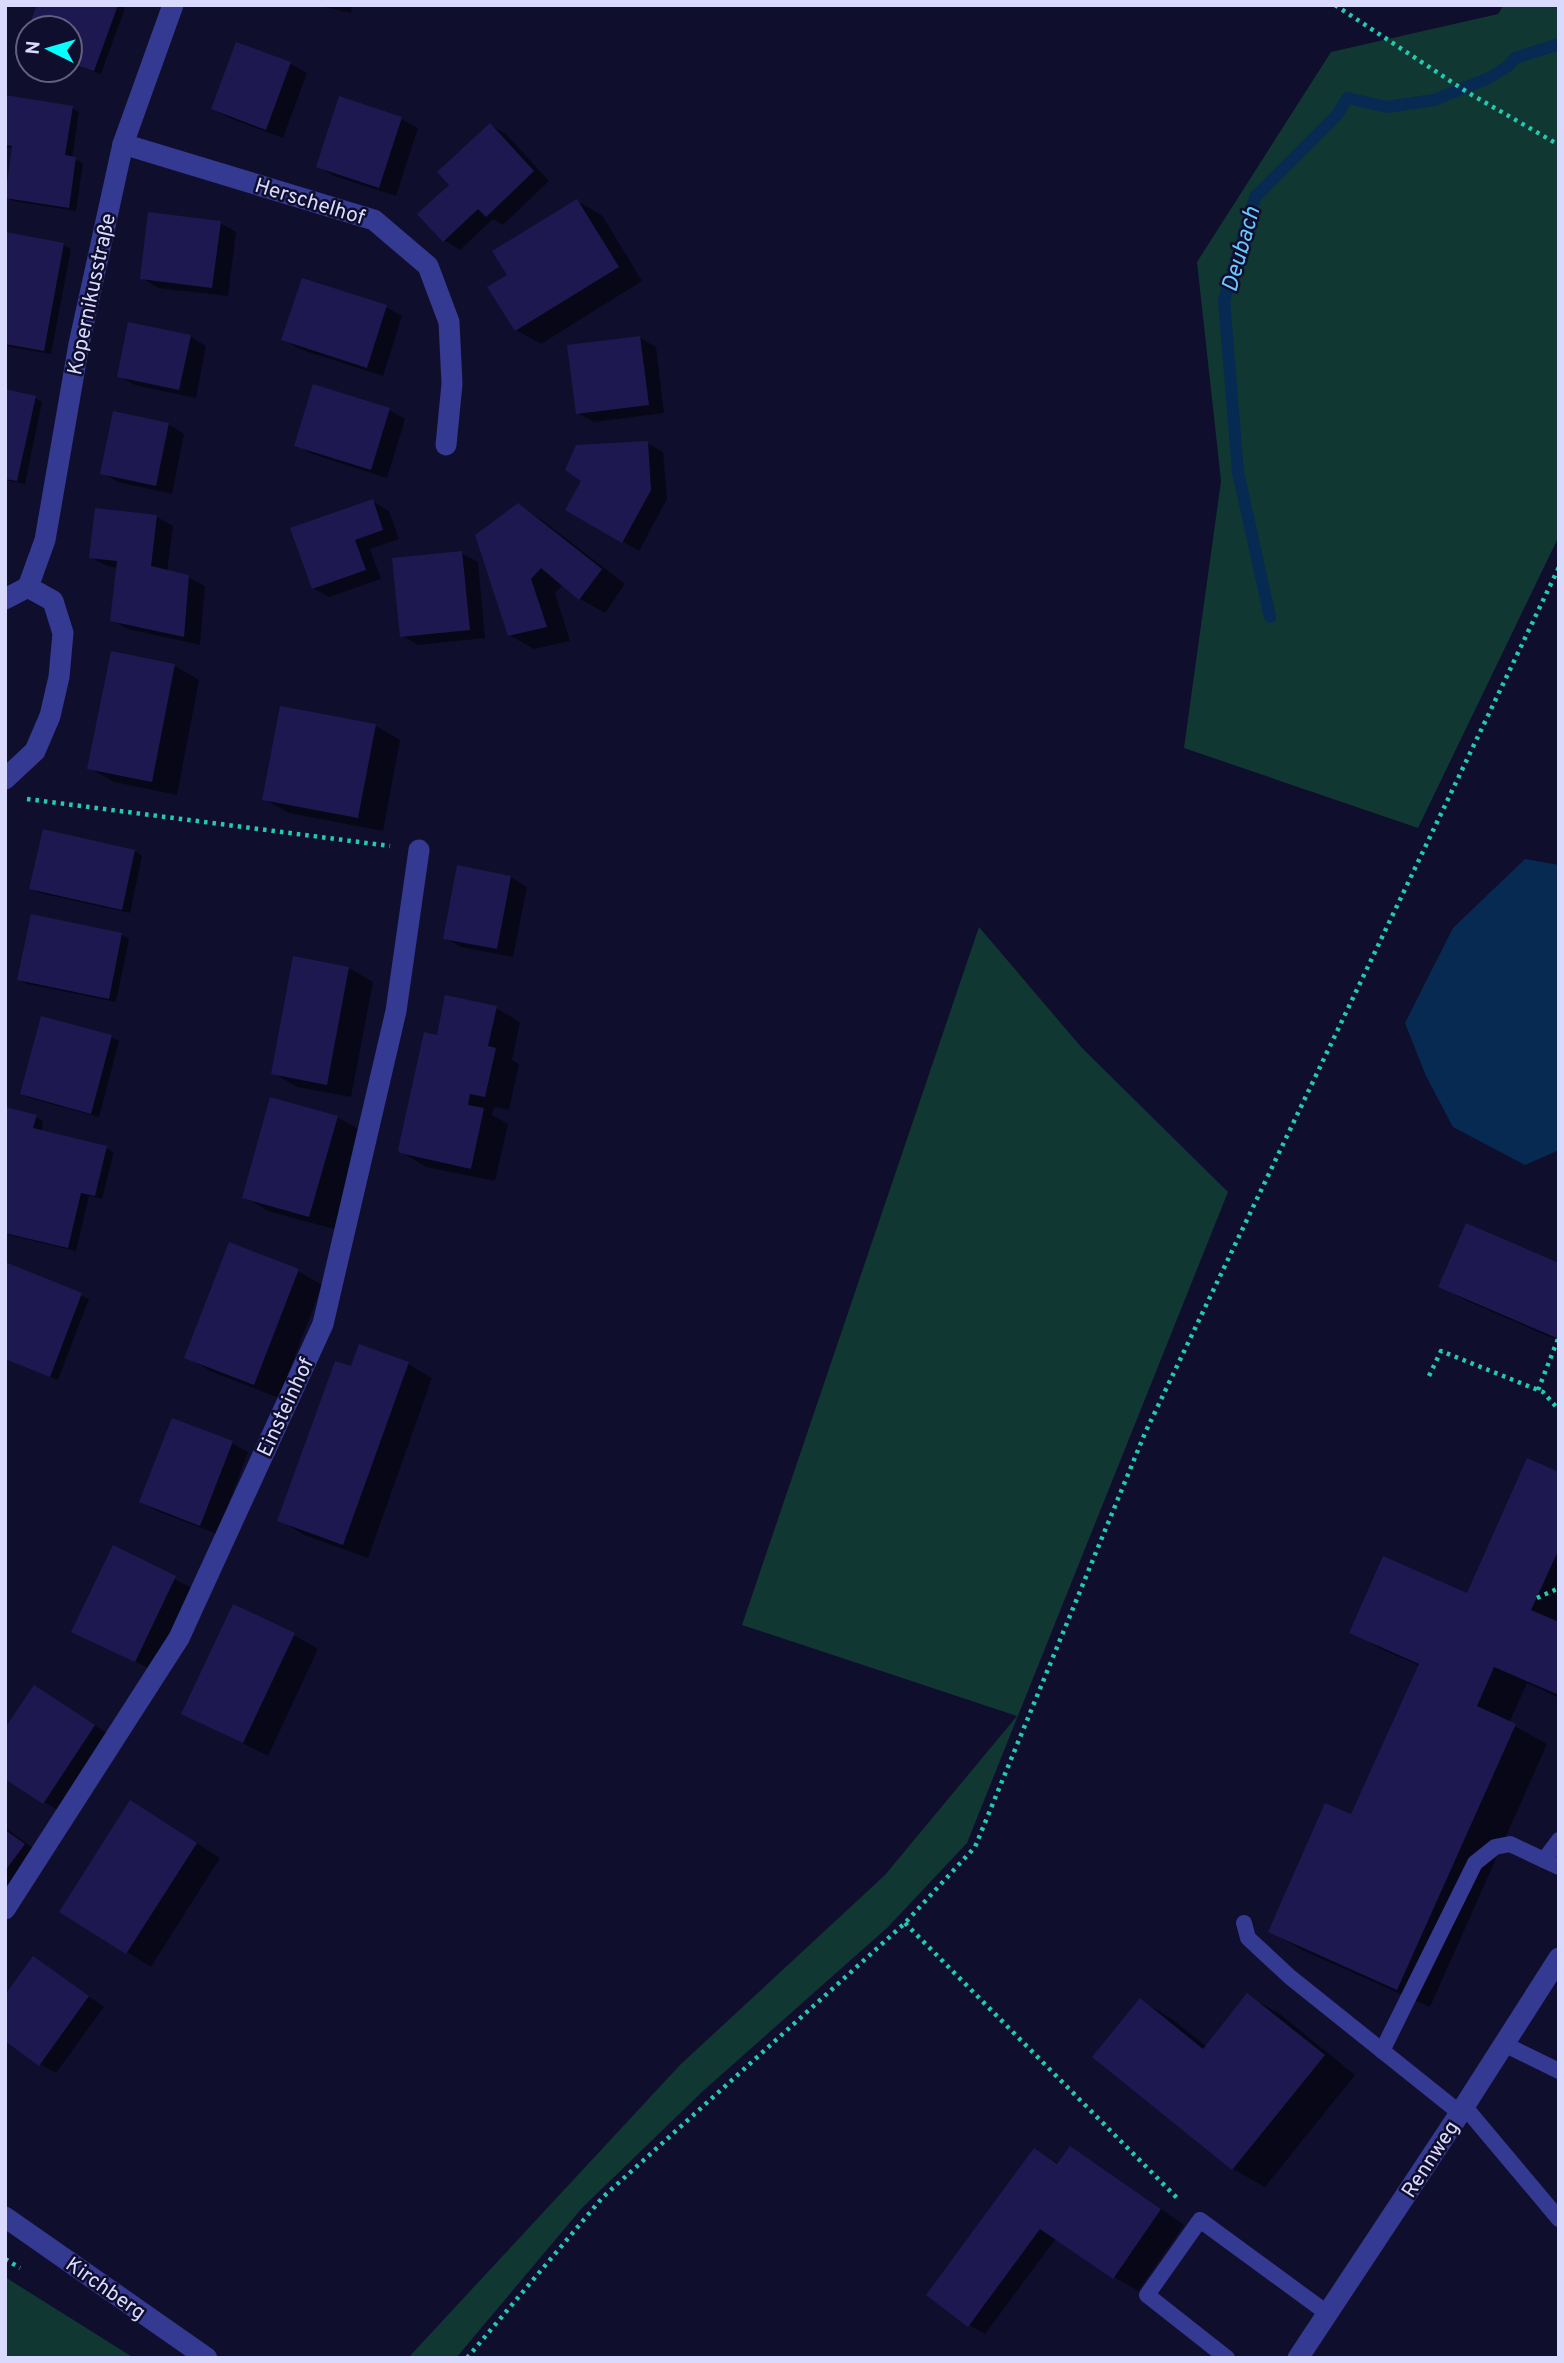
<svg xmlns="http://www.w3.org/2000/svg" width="1564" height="2363" font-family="Overpass,sans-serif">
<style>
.green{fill:#103732}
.water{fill:#072a53}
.shadow{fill:#0007}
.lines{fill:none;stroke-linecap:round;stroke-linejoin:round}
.stream{stroke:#072a53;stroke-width:12}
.building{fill:#1e1850}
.path{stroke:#22cbb0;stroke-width:4.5;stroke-dasharray:3.5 5;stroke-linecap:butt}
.lane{stroke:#343991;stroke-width:16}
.street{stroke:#343991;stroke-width:21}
.labels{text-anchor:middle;stroke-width:5;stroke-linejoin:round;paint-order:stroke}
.street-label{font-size:21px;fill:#dadaff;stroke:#100e2d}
.water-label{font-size:23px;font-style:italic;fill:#68c8ff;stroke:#100e2d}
</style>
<rect width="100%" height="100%" fill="#100e2d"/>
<g class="green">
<polygon points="1504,5 1559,5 1559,536 1418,828 1184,748 1221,481 1197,262 1331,52 1498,14"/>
<polygon points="979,927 1082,1048 1228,1192 967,1843 888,1927 703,2091 582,2208 456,2358 408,2358 680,2065 885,1875 1017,1716 742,1625"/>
<polygon points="5,2277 134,2358 5,2358"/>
</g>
<polygon class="water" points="1525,859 1559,865 1559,1150 1525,1165 1453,1127 1426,1076 1405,1023 1453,928"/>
<g class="shadow">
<polygon points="38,5 126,5 101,74 70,63 70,28 30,28"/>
<polygon points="316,5 352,5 351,13"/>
<polygon points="28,34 28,48 24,45"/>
<polygon points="237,44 291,64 307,73 283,138 229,118 213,109"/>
<polygon points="5,97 72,108 79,112 72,158 83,163 76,211 13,201 5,197 13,148 5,147"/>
<polygon points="401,119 418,128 396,196 334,176 318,166"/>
<polygon points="490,125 506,134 549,181 503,225 493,219 460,250 444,240 452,185"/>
<polygon points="577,201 602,215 642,281 541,344 516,330 490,287 509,276"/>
<polygon points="220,223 236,232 228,296 158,288 142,278"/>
<polygon points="5,234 63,245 71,249 51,354 5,346"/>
<polygon points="386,307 402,316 383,376 299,349 283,339"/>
<polygon points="190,336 206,346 196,398 135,385 119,376"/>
<polygon points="640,338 656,347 664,413 594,422 577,413"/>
<polygon points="5,391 35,398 42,402 25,484 5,480"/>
<polygon points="389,410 405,419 387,478 312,454 296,445"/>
<polygon points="168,424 184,434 172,494 118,482 102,473"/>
<polygon points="647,443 663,452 667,499 639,551 567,509"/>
<polygon points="372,501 389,511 399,539 370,549 381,579 329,597 313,588"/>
<polygon points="518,505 542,520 625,584 605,613 580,599 563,584 555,593 570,641 534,649 509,635"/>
<polygon points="96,509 157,517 173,526 167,572 188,577 205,586 200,645 128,629 112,620 118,568 107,566 90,557"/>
<polygon points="461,553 478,562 485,638 418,645 402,636"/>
<polygon points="112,653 175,666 199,680 177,795 114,782 89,768"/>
<polygon points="376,726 400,740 383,831 289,813 264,799"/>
<polygon points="135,851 142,856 130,913 39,893 31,889"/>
<polygon points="458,868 511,877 527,887 513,957 461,947 445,938"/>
<polygon points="122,935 129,939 116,1002 27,984 19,980"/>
<polygon points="349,968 373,982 351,1097 297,1087 273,1073"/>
<polygon points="496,1008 520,1022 512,1060 519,1064 509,1110 494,1107 492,1115 508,1124 495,1181 426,1167 401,1152 438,1037"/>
<polygon points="111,1037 119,1041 99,1117 29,1098 22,1094"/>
<polygon points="36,1117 43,1121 41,1132 106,1148 114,1152 102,1199 89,1196 76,1251 5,1234 5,1171"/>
<polygon points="337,1117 362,1131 334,1229 268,1211 244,1197"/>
<polygon points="5,1264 89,1299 58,1380 5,1359"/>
<polygon points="1559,1265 1559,1341 1465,1300 1441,1286"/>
<polygon points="298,1271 322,1285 279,1398 210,1371 186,1357"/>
<polygon points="408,1364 432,1378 368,1558 304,1535 280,1520 352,1368"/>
<polygon points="232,1443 248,1452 217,1534 157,1511 141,1501"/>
<polygon points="1559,1474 1559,1698 1527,1683 1509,1723 1547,1744 1430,2007 1302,1950 1270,1931 1352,1817 1420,1666 1383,1650 1352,1632 1468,1595"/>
<polygon points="113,1548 200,1592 160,1674 74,1631"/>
<polygon points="294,1635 318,1649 268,1756 183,1713"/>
<polygon points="34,1687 118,1740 68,1816 44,1802"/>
<polygon points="154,1816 220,1858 151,1967 61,1911"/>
<polygon points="5,1827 48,1860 5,1918"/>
<polygon points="34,1958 104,2007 56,2073 40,2064"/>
<polygon points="1248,1996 1280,2014 1355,2075 1265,2187 1233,2169 1140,2000 1172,2019 1207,2047"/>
<polygon points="1070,2149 1095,2163 1184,2225 1138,2291 1114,2277 1057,2237 985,2334 969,2325 1034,2150 1059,2164"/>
</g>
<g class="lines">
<polyline class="stream" points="1270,617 1238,472 1224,300 1255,197 1337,115 1347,98 1387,107 1434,100 1489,78 1508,66 1515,58 1559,44"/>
</g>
<g class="building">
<polygon points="37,5 118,5 94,71 70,63 70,28 28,28"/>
<polygon points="236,42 291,62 266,130 211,109"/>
<polygon points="5,95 73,106 65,155 76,157 69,208 5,198 12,146 5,145"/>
<polygon points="339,96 402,117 379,188 316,167"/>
<polygon points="490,123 534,171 486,217 478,209 443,242 417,214 449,185 437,172"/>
<polygon points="577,199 619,267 515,331 487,287 507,275 492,251"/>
<polygon points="148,212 221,221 212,288 140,279"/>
<polygon points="5,232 64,243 44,351 5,344"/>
<polygon points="302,278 387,305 367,368 281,340"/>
<polygon points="128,322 191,335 179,390 117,377"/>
<polygon points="640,336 649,405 576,414 567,345"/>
<polygon points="313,384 390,408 371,470 294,446"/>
<polygon points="5,389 36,396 17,481 5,479"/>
<polygon points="113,411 169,423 156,486 100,474"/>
<polygon points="648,441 651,490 622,543 565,510 581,481 565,470 576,445"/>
<polygon points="373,499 383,530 355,540 366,570 312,589 290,528"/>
<polygon points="518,503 602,569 579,600 541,568 531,579 547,627 508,636 475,535"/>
<polygon points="95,508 157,515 151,566 189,575 184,637 110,621 117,561 89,558"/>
<polygon points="462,551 470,630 400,637 392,558"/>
<polygon points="111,651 175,664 152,782 87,769"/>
<polygon points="280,706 376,724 358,818 262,800"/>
<polygon points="43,829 135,850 122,910 29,889"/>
<polygon points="457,865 511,876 497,949 443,939"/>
<polygon points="31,914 122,933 109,999 17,980"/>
<polygon points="293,956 349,967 327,1085 271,1074"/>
<polygon points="445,995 497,1006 488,1046 496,1048 485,1097 470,1094 468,1105 484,1108 471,1169 400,1153 398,1150 424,1032 437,1035"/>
<polygon points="41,1016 112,1035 91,1114 20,1094"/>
<polygon points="270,1097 338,1116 309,1217 242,1198"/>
<polygon points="5,1107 37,1115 33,1128 107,1146 95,1196 81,1193 68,1248 5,1233"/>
<polygon points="1466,1223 1559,1263 1559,1339 1438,1287"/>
<polygon points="229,1242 299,1269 254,1385 184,1358"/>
<polygon points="5,1262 82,1293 50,1377 5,1359"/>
<polygon points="359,1344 409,1362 343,1545 277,1521 335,1361 351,1366"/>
<polygon points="172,1418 233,1441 200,1526 139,1502"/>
<polygon points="1527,1458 1559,1472 1559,1549 1531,1610 1559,1622 1559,1695 1494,1667 1477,1706 1516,1724 1397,1990 1268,1932 1325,1803 1351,1814 1419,1664 1349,1633 1383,1556 1467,1593"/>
<polygon points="113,1545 176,1576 135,1662 71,1632"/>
<polygon points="233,1604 295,1633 243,1743 181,1714"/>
<polygon points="34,1685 95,1725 43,1804 5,1779 5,1728"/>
<polygon points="130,1800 197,1843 126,1954 59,1912"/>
<polygon points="5,1830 25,1844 5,1871"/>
<polygon points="33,1956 89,1996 39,2066 5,2041 5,1995"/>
<polygon points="1247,1993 1325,2055 1232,2170 1092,2057 1140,1998 1203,2049"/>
<polygon points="1070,2146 1161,2209 1113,2279 1040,2229 968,2327 926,2295 1034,2148 1057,2164"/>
</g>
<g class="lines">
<g class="path">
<polyline points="1335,5 1467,92 1559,145"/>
<polyline points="27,799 390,846"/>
<polyline points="1429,1376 1441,1351 1543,1392 1559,1410"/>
<polyline points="1538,1390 1558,1339"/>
<polyline points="1537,1598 1559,1588"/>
<polyline points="905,1923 1180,2201"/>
<polyline points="5,2259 20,2268"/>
<polyline points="467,2358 603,2197 905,1923 975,1847 1145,1433 1559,567"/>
</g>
<g class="lane">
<polyline points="1544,1860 1559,1840"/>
<polyline points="1244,1923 1248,1938 1290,1977 1460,2113"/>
<polyline points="1504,2044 1559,2071"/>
<polyline points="1382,2051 1475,1863 1495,1847 1510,1844 1559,1867"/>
<polyline points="1464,2106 1559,2219"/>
<polyline points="1227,2358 1147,2295 1200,2220 1327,2313"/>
</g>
<g class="street">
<polyline points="123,144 374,220 428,266 449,322 452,384 446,445"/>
<polyline points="28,587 45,540 79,344 123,144 173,5"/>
<polyline points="5,599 28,587 53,601 63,633 59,677 50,716 35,751 5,779"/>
<polyline points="5,1909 179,1638 323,1324 396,1011 419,850"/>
<polyline points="5,2217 207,2358"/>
<polyline points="1298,2358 1460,2113 1559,1958"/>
</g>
</g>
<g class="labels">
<g class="street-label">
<text transform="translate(310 201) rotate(17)" y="7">Herschelhof</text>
<text transform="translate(91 294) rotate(-78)" y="7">Kopernikusstraße</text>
<text transform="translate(285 1407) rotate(-65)" y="7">Einsteinhof</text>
<text transform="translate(1430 2159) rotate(-57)" y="7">Rennweg</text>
<text transform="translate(106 2288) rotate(35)" y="7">Kirchberg</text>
</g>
<g class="water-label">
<text transform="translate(1240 249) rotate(-74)" y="8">Deubach</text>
</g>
</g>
<rect width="1564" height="2363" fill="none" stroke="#dadaff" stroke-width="14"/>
<g transform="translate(49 49) rotate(275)"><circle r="33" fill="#100e2d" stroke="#616081" stroke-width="2"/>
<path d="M0-5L12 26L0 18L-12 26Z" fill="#06feff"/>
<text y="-10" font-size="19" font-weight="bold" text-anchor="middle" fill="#dadaff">N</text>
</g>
</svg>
